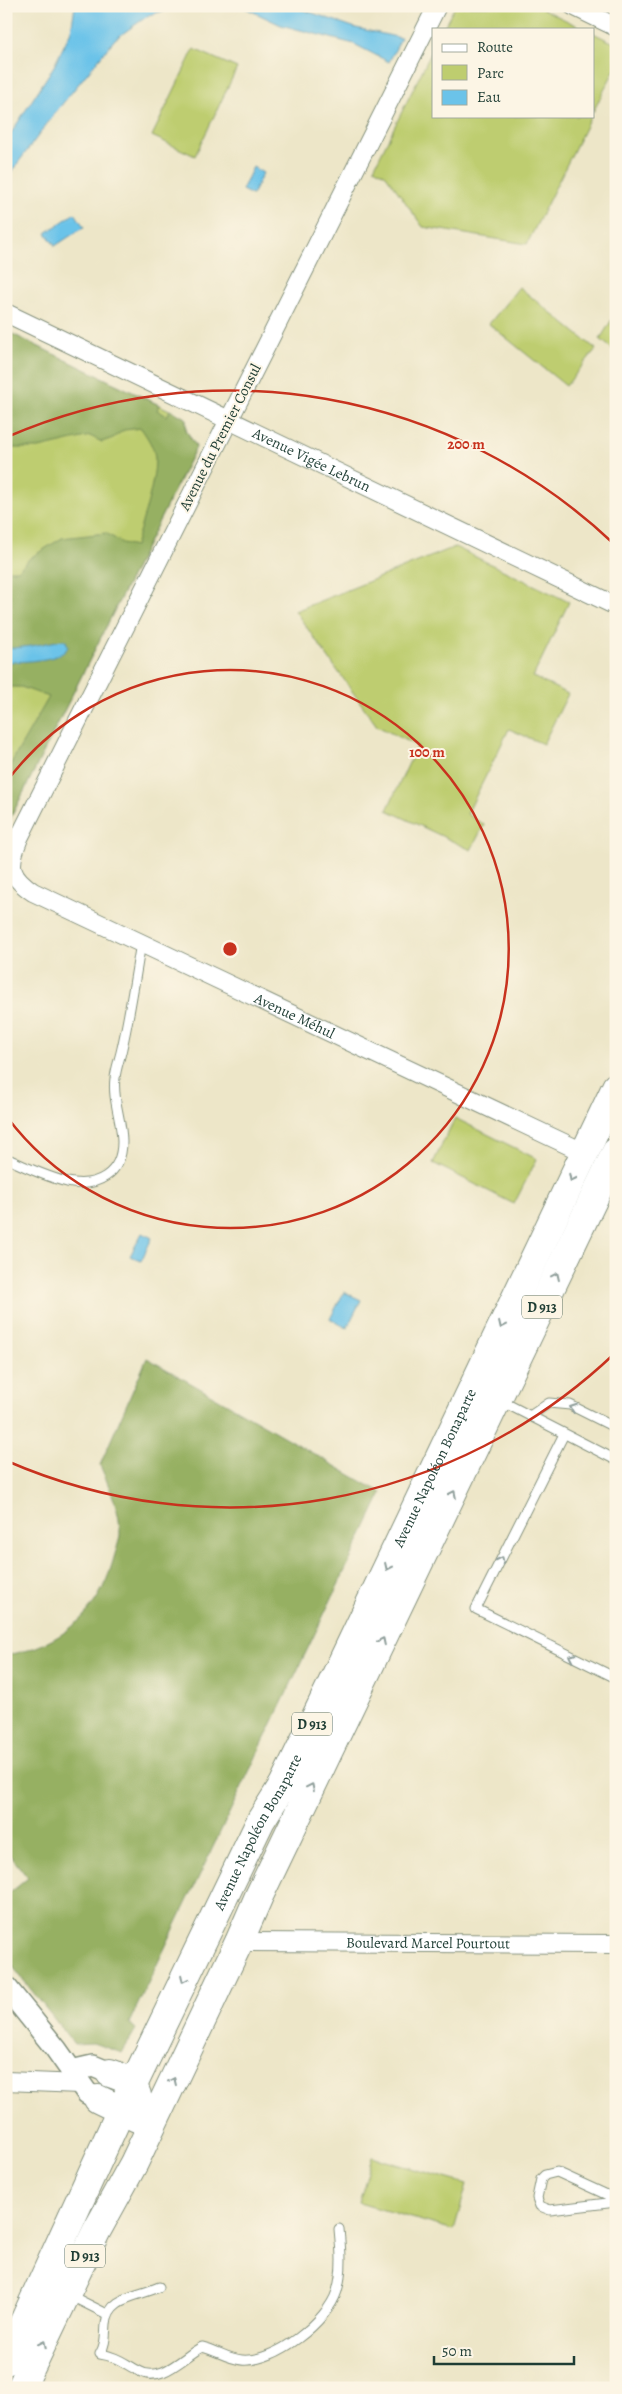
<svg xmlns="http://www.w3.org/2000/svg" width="622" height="2394" font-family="Alegreya,serif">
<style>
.green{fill:#becd6f;stroke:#6e8552}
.forest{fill:#96b062;stroke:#5a764b}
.water{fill:#6bc3e9;stroke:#45808e}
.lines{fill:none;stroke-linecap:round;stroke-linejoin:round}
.service-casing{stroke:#86927e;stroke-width:11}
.minor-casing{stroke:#86927e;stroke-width:20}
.tertiary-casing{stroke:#86927e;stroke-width:24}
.primary-casing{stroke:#86927e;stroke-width:30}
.service{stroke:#fff;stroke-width:9}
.minor{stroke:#fff;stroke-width:18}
.tertiary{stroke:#fff;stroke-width:21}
.primary{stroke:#fff;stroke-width:28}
.oneway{stroke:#8f9e9a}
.ring{fill:none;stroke:#c8321e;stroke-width:2.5}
.labels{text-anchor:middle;stroke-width:4;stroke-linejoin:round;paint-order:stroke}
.shield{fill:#fcf5e5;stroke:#617469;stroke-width:1}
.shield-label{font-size:14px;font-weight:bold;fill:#1f3d34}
.street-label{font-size:15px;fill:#1f3d34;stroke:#fcf5e5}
.centre{fill:#c8321e;stroke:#fcf5e5;stroke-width:2.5}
.ring-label{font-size:15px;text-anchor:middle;font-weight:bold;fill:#c8321e;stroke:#fcf5e5;stroke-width:4;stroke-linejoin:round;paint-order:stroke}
</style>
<rect width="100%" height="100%" fill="#fcf5e5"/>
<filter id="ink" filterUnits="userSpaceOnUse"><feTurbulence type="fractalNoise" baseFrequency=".02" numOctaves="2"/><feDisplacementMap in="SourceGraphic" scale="10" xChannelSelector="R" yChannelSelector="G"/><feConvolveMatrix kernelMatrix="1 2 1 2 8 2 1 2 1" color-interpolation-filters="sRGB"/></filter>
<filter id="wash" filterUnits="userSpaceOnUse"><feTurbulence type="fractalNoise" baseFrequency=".0096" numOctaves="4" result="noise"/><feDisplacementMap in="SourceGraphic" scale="20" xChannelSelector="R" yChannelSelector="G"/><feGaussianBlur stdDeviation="1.12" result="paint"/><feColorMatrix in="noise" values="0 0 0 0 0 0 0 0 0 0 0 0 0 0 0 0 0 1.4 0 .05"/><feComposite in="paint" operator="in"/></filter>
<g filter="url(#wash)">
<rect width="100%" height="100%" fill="#ede6c8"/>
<g class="green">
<polygon points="455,6 537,6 584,29 443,29"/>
<polygon points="593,33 616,44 616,67 593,112"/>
<polygon points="194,49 237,68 195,156 152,136"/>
<polygon points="433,49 433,116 591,116 527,244 423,227 386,175 374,168"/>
<polygon points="519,287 596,349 566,386 489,324"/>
<polygon points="616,313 616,352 600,339"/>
<polygon points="6,331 186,418 186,430 196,447 6,827"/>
<polygon points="455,547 569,602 533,677 568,694 543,744 509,729 467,814 484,825 471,850 387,810 417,746 377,726 295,611"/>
<polygon points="455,1118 537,1159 514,1204 433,1163"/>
<polygon points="372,2157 467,2184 454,2230 359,2203"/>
</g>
<g class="forest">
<path d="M6 331 159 405 157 410 167 416 170 410 186 418V430L196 447 6 827V767L10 765 49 697 21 687H6V570H18L30 558 62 538 106 533 122 543 135 546C142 521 155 485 155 459 155 448 147 437 141 428L124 430 113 438 102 442 90 436 39 448H6Z"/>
<path d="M147 1358 382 1493 129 2023 136 2029 122 2053 93 2043 74 2044 6 1958V1896L28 1878 6 1850V1660L8 1655C62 1644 98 1615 113 1561 115 1553 119 1543 120 1535 121 1511 109 1487 100 1465Z"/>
</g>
<g class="water">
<polygon points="75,6 191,6 181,6 149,15 115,39 55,113 6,179 6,141 54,66 71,31"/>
<polygon points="241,6 292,6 356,28 401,38 389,62 354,44 281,25"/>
<polygon points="253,167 263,173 252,195 242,190"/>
<polygon points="75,213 84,227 55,246 46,233"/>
<path d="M62 640 66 641 68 646C65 661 21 662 6 662V649L31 646Z"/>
<polygon points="142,1233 152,1238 141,1261 130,1256"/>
<polygon points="344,1292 361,1300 347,1328 330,1319"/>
</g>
</g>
<g filter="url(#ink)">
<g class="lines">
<g class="service-casing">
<g id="service">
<path d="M6 1158C25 1167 47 1177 67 1182 97 1188 122 1174 122 1142 122 1120 112 1100 115 1078 116 1068 120 1058 122 1048 130 1013 135 978 141 943"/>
<polyline points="501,1401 616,1460"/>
<polyline points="530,1416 549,1403 570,1405 616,1428"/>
<polyline points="564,1434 476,1609 616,1678"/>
<polyline points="616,2199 557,2172 545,2175 541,2179 537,2198 540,2206 550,2210 616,2202"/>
<path d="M159 2287C138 2297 108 2296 106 2324 105 2335 106 2344 100 2354 116 2356 125 2364 139 2371 161 2384 184 2356 202 2347 216 2350 228 2359 242 2360 275 2363 328 2321 337 2291 343 2271 341 2250 339 2229"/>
<polyline points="69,2295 107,2314"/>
</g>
</g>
<g class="minor-casing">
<g id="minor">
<path id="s1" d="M437 6 19 838C8 865 8 875 33 892L585 1153"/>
<polyline points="573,6 616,27"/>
<path id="s2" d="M6 313 616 606"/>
<path id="s3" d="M239 1942 616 1944"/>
<polyline points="6,2081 80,2084"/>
</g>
</g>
<g class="tertiary-casing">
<g id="tertiary">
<polyline points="6,1987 56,2049 87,2093 98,2099"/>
<polyline points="71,2071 93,2066 110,2073"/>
</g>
</g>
<g class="primary-casing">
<g id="primary">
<path d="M110 2073C126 2078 136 2083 138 2101"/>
<polyline points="98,2099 137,2118"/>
<path id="s4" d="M6 2361 121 2110 261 1820 283 1785 336 1675 616 1087"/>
<polyline points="21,2388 96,2232 134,2163 239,1942 259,1896 616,1152"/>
</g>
</g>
<use href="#service" class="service"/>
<use href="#minor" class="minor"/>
<use href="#tertiary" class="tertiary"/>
<use href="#primary" class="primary"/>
</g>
<defs><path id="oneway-chevron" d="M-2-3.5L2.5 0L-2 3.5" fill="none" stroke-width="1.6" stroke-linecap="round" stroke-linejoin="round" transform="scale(1.25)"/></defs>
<g class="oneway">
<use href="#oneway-chevron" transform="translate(572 1178) rotate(117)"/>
<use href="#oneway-chevron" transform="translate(556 1276) rotate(-65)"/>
<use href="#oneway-chevron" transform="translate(502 1325) rotate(115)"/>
<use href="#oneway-chevron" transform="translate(573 1408) rotate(-160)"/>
<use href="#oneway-chevron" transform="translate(453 1494) rotate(-64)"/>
<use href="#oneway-chevron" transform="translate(501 1560) rotate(-63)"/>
<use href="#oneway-chevron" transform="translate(388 1567) rotate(115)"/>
<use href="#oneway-chevron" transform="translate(382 1641) rotate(-64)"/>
<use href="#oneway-chevron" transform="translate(572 1657) rotate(-154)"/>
<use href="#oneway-chevron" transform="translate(311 1787) rotate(-64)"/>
<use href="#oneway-chevron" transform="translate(184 1979) rotate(116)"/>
<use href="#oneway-chevron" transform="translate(173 2081) rotate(-65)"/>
<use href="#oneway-chevron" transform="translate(43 2344) rotate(-64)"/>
</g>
</g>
<g class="ring">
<path d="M7 781A279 279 0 1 1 7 1117"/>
<path d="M614 1354A558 558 0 0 1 7 1461M7 437A558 558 0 0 1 614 544"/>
</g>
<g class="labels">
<g class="shield">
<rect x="522" y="1295.5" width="40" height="23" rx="4"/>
<rect x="292" y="1712.5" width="40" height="23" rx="4"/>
<rect x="65" y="2244.5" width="40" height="23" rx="4"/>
</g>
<g class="shield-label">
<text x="542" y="1312">D 913</text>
<text x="312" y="1729">D 913</text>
<text x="85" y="2261">D 913</text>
</g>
<g class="street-label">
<text transform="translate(220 437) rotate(-63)" y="5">Avenue du Premier Consul</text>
<text dy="5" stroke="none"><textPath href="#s2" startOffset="339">Avenue Vigée Lebrun</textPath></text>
<text dy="5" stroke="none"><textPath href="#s1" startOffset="1284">Avenue Méhul</textPath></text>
<text dy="5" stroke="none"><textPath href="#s4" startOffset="991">Avenue Napoléon Bonaparte</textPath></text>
<text dy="5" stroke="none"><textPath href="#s4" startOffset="586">Avenue Napoléon Bonaparte</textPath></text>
<text dy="5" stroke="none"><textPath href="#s3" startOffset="189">Boulevard Marcel Pourtout</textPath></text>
</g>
</g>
<circle cx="230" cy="949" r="8" class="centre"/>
<g class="ring-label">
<text x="466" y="449">200 m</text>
<text x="427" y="757">100 m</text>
</g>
<rect width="622" height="2394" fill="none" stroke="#fcf5e5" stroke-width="25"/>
<rect x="432" y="28" width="162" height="90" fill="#fcf5e5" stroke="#a4ab9e"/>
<rect x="442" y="44" width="25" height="8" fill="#ffffff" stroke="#a4ab9e"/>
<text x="477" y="52" font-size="15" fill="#1f3d34">Route</text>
<rect x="442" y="65" width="25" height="15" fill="#becd6f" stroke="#a4ab9e"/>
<text x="477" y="78" font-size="15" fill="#1f3d34">Parc</text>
<rect x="442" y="90" width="25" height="15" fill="#6bc3e9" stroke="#a4ab9e"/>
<text x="477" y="102" font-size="15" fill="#1f3d34">Eau</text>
<path d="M434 2356v8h140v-8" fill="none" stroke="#1f3d34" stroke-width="2.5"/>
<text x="442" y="2356" font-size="15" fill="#1f3d34" stroke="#fcf5e5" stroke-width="4" paint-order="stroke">50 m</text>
</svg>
